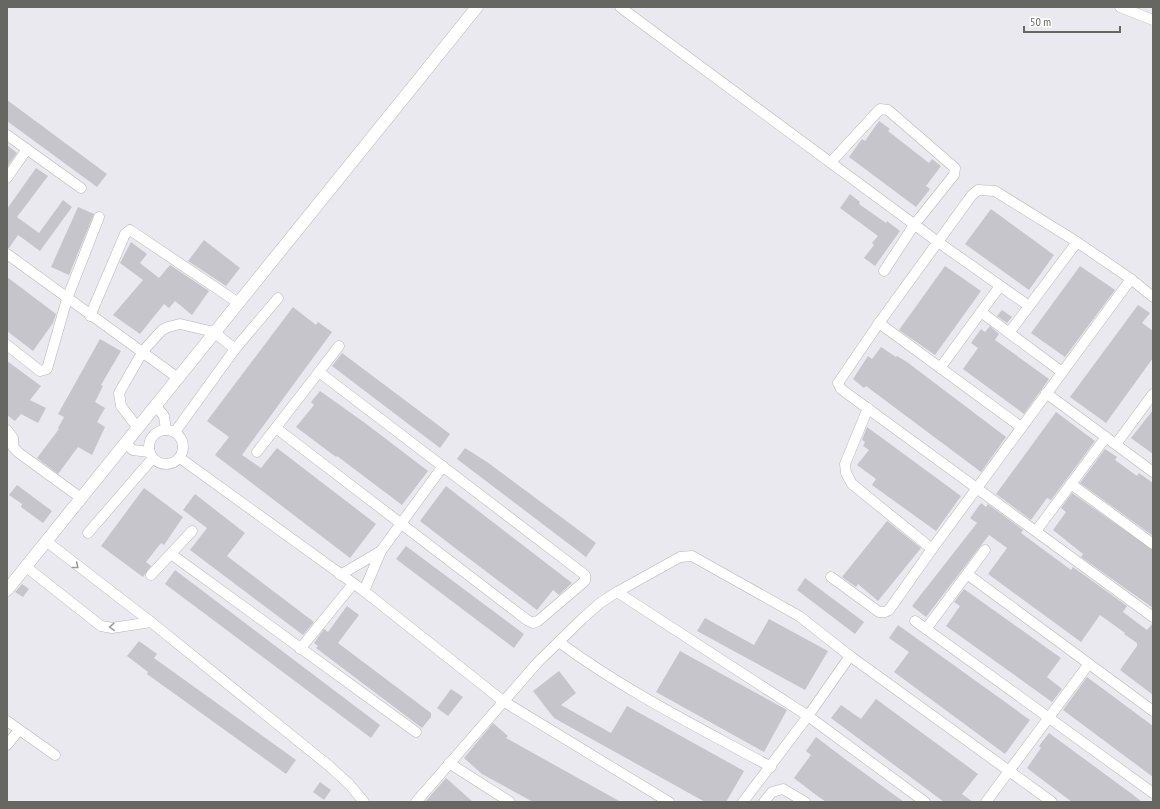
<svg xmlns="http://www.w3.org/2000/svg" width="1160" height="809" font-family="'PT Sans Narrow',sans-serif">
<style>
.building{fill:#c5c5cb}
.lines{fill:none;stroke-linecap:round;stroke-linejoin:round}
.minor-casing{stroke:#b5b6b1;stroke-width:11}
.tertiary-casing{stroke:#b5b6b1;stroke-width:13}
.minor{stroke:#fff;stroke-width:10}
.tertiary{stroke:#fff;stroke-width:12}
.oneway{stroke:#9c9c98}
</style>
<rect width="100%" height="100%" fill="#ebe9f0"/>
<g class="building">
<polygon points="7,100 107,174 97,187 7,121"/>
<polygon points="879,121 890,129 888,131 929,163 932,159 941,166 926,186 930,189 916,207 849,157 862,139 865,141"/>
<polygon points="7,145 17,153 7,167"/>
<polygon points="36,168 48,176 17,217 39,233 63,200 72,207 40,251 18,235 9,248 7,248 7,209"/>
<polygon points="850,194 860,202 859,204 886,223 887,221 900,231 875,266 864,258 874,245 872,243 878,236 840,208"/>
<polygon points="78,207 94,214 69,275 51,267"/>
<polygon points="991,209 1054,255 1029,290 965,244"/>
<polygon points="204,240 240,268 226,286 188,261"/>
<polygon points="131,242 147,254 140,263 159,278 170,265 209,291 192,315 175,301 169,308 164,304 140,334 113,315 143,280 120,263"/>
<polygon points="945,266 981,291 935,355 899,330"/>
<polygon points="1080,266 1115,290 1065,357 1031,333"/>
<polygon points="7,277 56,314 53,323 33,351 7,331"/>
<polygon points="1138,305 1150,313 1142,323 1153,331 1153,358 1106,423 1070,397"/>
<polygon points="293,307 316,325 318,322 332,332 242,455 261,468 277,448 376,524 350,558 215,455 229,437 207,421"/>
<polygon points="1002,310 1012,317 1007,323 997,316"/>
<polygon points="990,326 999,334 995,340 1049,379 1024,414 963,369 978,348 971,343 981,329 985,332"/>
<polygon points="100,339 121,351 101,385 103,386 95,402 105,408 97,422 105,427 92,455 78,447 58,474 37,458 59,429 58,428 64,417 58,414"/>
<polygon points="881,347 896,357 897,356 907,362 1006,437 981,472 866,386 864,388 853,379 868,356 872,359"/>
<polygon points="342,353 450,434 440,448 332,366"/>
<polygon points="7,361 41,386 30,400 46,408 38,423 21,414 15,421 7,415"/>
<polygon points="320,391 365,423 428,471 402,505 337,456 336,457 296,427 314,405 311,402"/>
<polygon points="1153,410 1153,454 1131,438"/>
<polygon points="1056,412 1095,441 1051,500 1047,498 1031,520 996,494"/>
<polygon points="867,427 961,496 936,531 872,485 876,479 857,465 869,450 863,446 865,442 862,440"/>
<polygon points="465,448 487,462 596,543 586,557 457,459"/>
<polygon points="1105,449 1117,457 1115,460 1137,476 1139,473 1153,483 1153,536 1080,483"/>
<polygon points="17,485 52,511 43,523 21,507 22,504 9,495"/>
<polygon points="446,486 455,493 572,583 559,595 553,590 537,610 455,548 420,521"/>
<polygon points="144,488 183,517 164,545 161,543 146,562 151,566 143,577 101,546"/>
<polygon points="1072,493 1153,550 1153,608 1081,557 1083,554 1053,530 1066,512 1061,508"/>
<polygon points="195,494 245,533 227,556 314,622 303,635 190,550 207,528 183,510"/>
<polygon points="981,503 986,507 988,504 1023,530 1021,533 1071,570 1073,567 1127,606 1123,612 1147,630 1153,623 1153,695 1120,670 1137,646 1137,643 1124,634 1125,633 1100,615 1081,642 988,574 1007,548 989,535 926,617 912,606 977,523 970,518"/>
<polygon points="887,521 921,548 878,601 858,584 856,587 842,577"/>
<polygon points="406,546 524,634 514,648 396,559"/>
<polygon points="175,570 380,725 371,738 165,584"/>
<polygon points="805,578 864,622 855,634 797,590"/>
<polygon points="22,584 29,589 23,597 15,592"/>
<polygon points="964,589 1061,658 1047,677 1062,689 1052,702 946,626 960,606 954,602"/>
<polygon points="347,606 359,615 338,643 431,713 431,717 422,728 316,648 318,646 314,643 324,629 328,632"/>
<polygon points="705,618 754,645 769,619 828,651 805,690 697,631"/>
<polygon points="898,625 1030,720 1005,754 894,672 909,652 889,638"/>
<polygon points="139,641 157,654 154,658 296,760 286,774 147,674 148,672 127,656"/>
<polygon points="680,651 787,710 764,752 656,692"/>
<polygon points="559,671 576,693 561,705 611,733 627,706 744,771 726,802 705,802 554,718 533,691"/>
<polygon points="1087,677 1153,726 1153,777 1063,710"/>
<polygon points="451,689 463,697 448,716 437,708"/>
<polygon points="876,699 978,774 962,794 973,802 944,802 831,718 841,705 861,719"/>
<polygon points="493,723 508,736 506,738 621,802 533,802 482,774 464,758"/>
<polygon points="1049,733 1132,794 1142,802 1072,802 1036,775 1027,768 1041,748 1039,746"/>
<polygon points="816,737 845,759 904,802 826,802 812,792 794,778 811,755 806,751"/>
<polygon points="446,778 473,802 425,802"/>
<polygon points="320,782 331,790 324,800 313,792"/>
</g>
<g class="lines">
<g class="minor-casing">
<g id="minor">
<polyline points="620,7 938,242 1029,306"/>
<polyline points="1120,7 1153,20"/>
<polyline points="7,135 81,188"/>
<polyline points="831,162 880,109 888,110 955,168 954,175 914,225 884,271"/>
<polyline points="7,178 27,149"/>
<polyline points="7,254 178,378"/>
<polyline points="1153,297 1131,279 1077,242 995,191 978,190 972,195 879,323 838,383 841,389 1153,617"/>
<polyline points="981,312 1062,372"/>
<polyline points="90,316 125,234 130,230 237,302"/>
<polyline points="879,323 1021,427"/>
<polyline points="1009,333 1077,242"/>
<polyline points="7,345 40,371 47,369 67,299 99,217"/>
<polyline points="940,368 1000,286"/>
<polyline points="1046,393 1153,472"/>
<polyline points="156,406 164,416 166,430"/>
<polyline points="868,408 845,464 846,473 852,484 932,549"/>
<polyline points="138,428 121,406 119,393 143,351 162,330 168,327 180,324 214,332 235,349"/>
<polyline points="276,428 527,620 533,623 538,621 585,581 585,575 319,372"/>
<circle cx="166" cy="447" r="17"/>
<polyline points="7,430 13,438 13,447 19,453 81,498"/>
<polyline points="175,432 235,349 278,298"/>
<polyline points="125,443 133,450 149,452"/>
<polyline points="1116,444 1153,394"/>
<polyline points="257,452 339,346"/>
<polyline points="180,458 364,591 503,701 669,802"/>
<polyline points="1071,484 1153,544"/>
<polyline points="1036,531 1106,437"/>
<polyline points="88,533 152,459"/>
<polyline points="46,541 151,622 328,765 349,784 364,802"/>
<polyline points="381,551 443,466"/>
<polyline points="171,554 416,732"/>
<polyline points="25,566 101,626 112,628 151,622"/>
<polyline points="967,574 1153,711"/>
<polyline points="151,575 192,531"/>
<polyline points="340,575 381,551 364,591"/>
<polyline points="831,577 879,612 885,612 889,610 932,549 1131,279"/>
<polyline points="617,592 808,716 925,802"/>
<polyline points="915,621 1153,793"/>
<polyline points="926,629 985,550"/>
<path d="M559 642C625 691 700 728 771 767"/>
<polyline points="300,649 353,584"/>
<polyline points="7,721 55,755"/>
<polyline points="7,745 19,730"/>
<polyline points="449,763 510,802"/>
<polyline points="416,802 538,662 582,619 600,603 617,592 680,557 692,556 799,616 850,656 1052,802"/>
<polyline points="743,802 808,716 850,656"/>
<polyline points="764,802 772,792 783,789 805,802"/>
<polyline points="986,802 1088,665"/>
</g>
</g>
<g class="tertiary-casing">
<polyline id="tertiary" points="7,590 477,7"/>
</g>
<use href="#minor" class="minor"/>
<use href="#tertiary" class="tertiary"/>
</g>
<defs><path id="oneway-chevron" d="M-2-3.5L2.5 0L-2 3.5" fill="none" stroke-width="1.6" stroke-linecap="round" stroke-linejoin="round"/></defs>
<g class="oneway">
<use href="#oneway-chevron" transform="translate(76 566) rotate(39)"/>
<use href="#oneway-chevron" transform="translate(112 627) rotate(176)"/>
</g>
<rect width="1160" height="809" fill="none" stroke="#666760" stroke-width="16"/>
<path d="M1024 26v6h96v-6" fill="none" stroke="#666760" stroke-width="2"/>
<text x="1030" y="26" font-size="12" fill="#666760" stroke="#ffffff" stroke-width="3" paint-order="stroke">50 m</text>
</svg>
